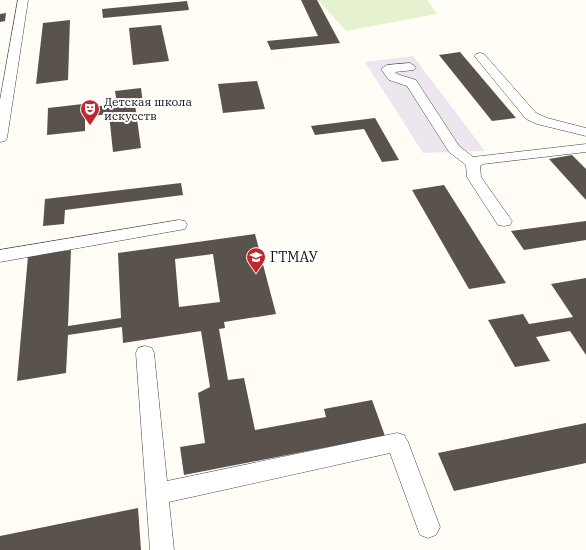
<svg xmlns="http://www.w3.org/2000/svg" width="586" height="550" font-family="'IBM Plex Serif',serif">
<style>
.industrial{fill:#eee6ef}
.pitch{fill:#e6f2cf}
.building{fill:#5a524d;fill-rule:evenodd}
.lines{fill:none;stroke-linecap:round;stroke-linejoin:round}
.minor-casing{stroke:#444;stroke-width:1}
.minor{fill:#fff;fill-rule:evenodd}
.labels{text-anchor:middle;stroke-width:4;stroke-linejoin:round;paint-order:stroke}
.far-poi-label{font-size:12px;fill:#111;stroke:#fff;text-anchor:start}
.poi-label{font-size:14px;fill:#111;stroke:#fff;text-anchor:start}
</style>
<rect width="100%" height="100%" fill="#fffdf5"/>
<polygon class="industrial" points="413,56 485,151 423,153 365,62"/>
<polygon class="pitch" points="318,0 427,0 437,14 346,31"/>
<g class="building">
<polygon points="301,0 317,0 340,43 271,50 267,41 318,36"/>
<polygon points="187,1 189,10 103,18 102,9"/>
<polygon points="6,13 5,21 0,22 0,14"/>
<polygon points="70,20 68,80 36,84 43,23"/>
<polygon points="161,25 169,61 133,65 129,28"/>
<polygon points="460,52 516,118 492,121 439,55"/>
<polygon points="257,81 265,109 223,113 218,84"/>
<polygon points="141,88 143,104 135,104 141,148 113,152 109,114 85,117 85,131 47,135 48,108 83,104 83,108 117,104 115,91"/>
<polygon points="375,118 399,160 382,162 364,129 315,135 311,126"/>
<polygon points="572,155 586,169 586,200 549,159"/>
<polygon points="181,183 183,195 65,210 64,224 43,226 45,199"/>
<polygon points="444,185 506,283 469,289 412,190"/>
<polygon points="586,221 586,240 524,250 511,231"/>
<path d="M255 234 276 314 224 322 225 328 219 329 228 380 244 378 255 430 326 417 324 409 372 400 385 436 184 475 180 447 205 443 198 393 210 387 201 331 123 343 122 327 68 335 66 373 17 381 28 256 71 250 68 326 121 318 118 253ZM213 254 220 302 179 307 175 259Z"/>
<polygon points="586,278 586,355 570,331 536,337 550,361 515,367 488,320 523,314 529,324 573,317 551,284"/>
<polygon points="586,423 586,463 454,491 438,453"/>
<polygon points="138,508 141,550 0,550 0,536"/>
</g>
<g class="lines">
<g class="minor-casing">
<g id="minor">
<polygon points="18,0 28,0 7,138 5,141 0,142 0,100"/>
<polygon points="480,53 484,54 536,113 547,118 586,128 586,136 537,124 526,119 476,58 474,56 476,54"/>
<polygon points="410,63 416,67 414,70 395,72 397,74 416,80 459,146 473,157 586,144 586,152 483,164 480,166 481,177 512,221 510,225 504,226 498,225 467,177 466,165 449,152 407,86 389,80 381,69 387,65"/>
<polygon points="179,220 185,221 187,225 185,229 0,262 0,250"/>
<polygon points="145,346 152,348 154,353 167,481 397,433 404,435 408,442 440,527 436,535 428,538 420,535 390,453 169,502 174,550 150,550 136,353 138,348"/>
</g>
</g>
<use href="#minor" class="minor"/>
</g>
<defs>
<g id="theatre-pin" transform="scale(1)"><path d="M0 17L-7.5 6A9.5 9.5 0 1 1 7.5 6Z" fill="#c4262e" stroke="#fff"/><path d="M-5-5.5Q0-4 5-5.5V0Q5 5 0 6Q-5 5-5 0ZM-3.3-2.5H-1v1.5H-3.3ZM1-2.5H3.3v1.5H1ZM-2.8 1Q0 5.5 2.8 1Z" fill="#fff"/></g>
<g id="university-pin" transform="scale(1)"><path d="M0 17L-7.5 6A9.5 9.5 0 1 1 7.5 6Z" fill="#c4262e" stroke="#fff"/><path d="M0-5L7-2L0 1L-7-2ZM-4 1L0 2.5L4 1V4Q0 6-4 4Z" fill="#fff"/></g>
</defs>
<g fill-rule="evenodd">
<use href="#theatre-pin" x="90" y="109"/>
<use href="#university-pin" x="256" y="257"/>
</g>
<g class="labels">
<g class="far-poi-label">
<text x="104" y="106">Детская школа<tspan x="104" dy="14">искусств</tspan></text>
</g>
<g class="poi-label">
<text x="270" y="262">ГТМАУ</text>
</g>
</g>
</svg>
